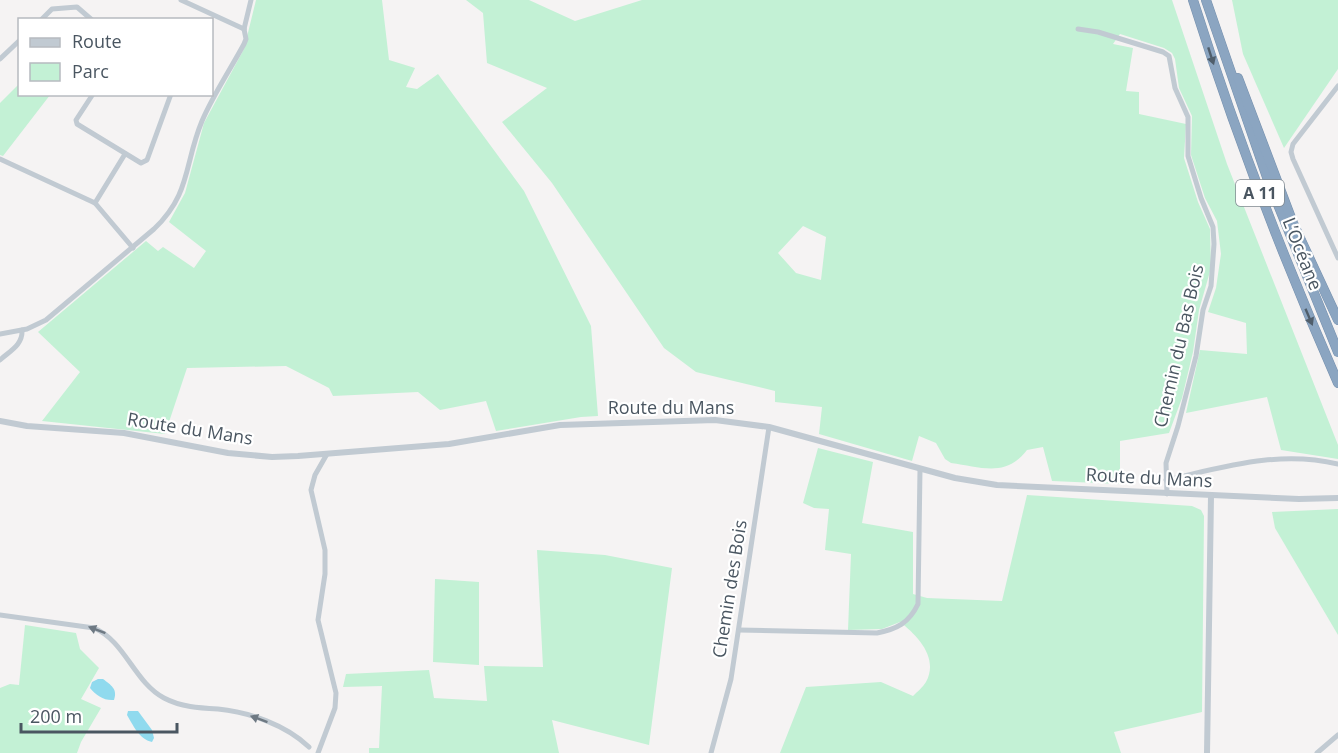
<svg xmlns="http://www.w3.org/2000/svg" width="1338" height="753" font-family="'Open Sans',sans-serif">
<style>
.green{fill:#c3f1d5;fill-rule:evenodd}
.water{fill:#90daee}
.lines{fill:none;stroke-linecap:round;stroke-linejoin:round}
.motorway-casing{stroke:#7690ad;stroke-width:10}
.minor{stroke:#c1cad2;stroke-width:5}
.tertiary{stroke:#c1cad2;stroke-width:6}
.motorway{stroke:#8ba5c1;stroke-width:9}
.oneway{fill:#505e6b}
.oneway2{fill:#6e7983}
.labels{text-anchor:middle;stroke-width:4.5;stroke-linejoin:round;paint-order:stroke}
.shield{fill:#fff;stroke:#808990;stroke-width:1.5}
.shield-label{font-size:16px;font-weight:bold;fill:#4a5661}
.street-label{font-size:18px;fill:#4a5661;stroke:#fff}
</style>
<rect width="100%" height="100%" fill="#f5f3f3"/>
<g class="green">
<polygon points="256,0 382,0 389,60 415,68 406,87 417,89 438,74 524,191 591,326 598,416 581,417 496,431 486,401 440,410 418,392 333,396 329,388 286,366 187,368 165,434 42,421 80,372 38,332 146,241 158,251 163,247 194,268 206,251 169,222 185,193 204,123 244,49"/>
<path d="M466 0H529L575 21 642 0H1172L1227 164 1338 445V459L1281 450 1267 397 1186 413 1200 350 1247 354 1246 323 1208 312 1216 288 1221 254 1217 221 1205 198 1191 155 1192 116 1179 88 1175 59 1172 53 1164 48 1120 34 1113 44 1133 48 1126 91 1139 92V114L1186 124 1184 158 1198 202 1210 229 1211 268 1199 310 1193 352 1182 398 1169 433 1120 441V484L1052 481 1043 447 1027 450C1006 478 981 467 951 463L945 459 936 443 919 436 912 461 819 434 822 407 775 402V391L696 372 664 348 552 183 502 122 547 88 487 63 483 13ZM803 226 826 237 821 280 796 273 778 253Z"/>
<polygon points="1232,0 1338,0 1338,69 1284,148 1243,54"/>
<polygon points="19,84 20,94 50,95 3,156 0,155 0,103"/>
<path d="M818 448 873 462 862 523 913 532V594L927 598 1002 601 1027 495 1192 506 1201 510 1204 516 1202 712 1114 732 1121 753H780L806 687 881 682 913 696C917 692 923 687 926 682 939 658 918 636 900 622L882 629 848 630 851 554 825 550 829 509 814 508 803 503Z"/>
<polygon points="1338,509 1338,635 1275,528 1272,512"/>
<polygon points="537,550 605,555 672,568 649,745 552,720 559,753 369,753 369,748 379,748 382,686 343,687 346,674 429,670 434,698 487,701 484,666 543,667"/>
<polygon points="435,579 479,582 479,665 433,662"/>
<polygon points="25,625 76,633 80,649 99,668 81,699 101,708 81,742 77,753 0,753 0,688 10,684 19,685"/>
</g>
<g class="water">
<path d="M98 679H103C111 685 118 689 114 700 104 701 96 695 90 688L92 682Z"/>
<path d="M128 711H138L152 730 154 738 152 742C139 739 133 725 127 715Z"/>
</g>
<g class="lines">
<g class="motorway-casing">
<g id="motorway">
<path d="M1193 0C1234 130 1283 258 1338 383"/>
<polyline points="1206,0 1268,180 1338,352"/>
<polyline points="1238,78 1293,223 1338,320"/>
</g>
</g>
<g class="minor">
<polyline points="181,0 244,29"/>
<polyline points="41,20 52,9 77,7 92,20"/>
<polyline points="244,29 251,0"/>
<polyline points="1078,29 1098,32 1163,52 1169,56 1175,88 1188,117 1188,156 1201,198 1213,227 1214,244 1211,286 1203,310 1196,356 1178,426 1166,463 1167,494"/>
<polyline points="0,59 20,40"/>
<polyline points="1338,86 1293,144 1291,152 1293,159 1338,258"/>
<polyline points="93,94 76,120 77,124 141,163 147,160 171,94"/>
<polyline points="0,159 95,203 133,248"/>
<polyline points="95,203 125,154"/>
<path d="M0 334 27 329 46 320 154 229C191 194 184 164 202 121 213 95 230 70 244 44L246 39 244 29"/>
<path d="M0 360C10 351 23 345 22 330"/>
<path d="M1166 480C1225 467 1278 450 1338 464"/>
<path d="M0 615 94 628C125 641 134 682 164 698 181 707 199 708 218 709 249 712 286 725 309 747"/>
<path d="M739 630 877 633C897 629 909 623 918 604L920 469"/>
<polyline points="318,753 335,708 336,693 318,620 325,574 325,550 311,490 315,475 327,454"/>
<polyline points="711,753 731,679 769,427"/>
<polyline points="1317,753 1338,735"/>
</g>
<g class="tertiary">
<polyline points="0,421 27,426 124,433 228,453 272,457 298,456 449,444 560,425 715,420 769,427 955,478 997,485 1299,499 1338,498"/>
<polyline points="1207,753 1211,496"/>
</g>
<use href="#motorway" class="motorway"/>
</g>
<defs><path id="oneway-solid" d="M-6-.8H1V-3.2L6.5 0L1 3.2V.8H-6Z" transform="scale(1.5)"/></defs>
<g class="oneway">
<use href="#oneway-solid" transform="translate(1211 56) rotate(72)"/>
<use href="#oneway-solid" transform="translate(1309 317) rotate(67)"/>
</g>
<g class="oneway2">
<use href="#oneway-solid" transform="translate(97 630) rotate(-159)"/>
<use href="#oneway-solid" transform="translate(259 719) rotate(-160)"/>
</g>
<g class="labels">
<rect class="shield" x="1236" y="180" width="48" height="26" rx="4.5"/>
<g class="shield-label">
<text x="1260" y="199">A 11</text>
</g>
<g class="street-label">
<text transform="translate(1302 254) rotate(68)" y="6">L’Océane</text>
<text transform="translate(1179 346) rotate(-77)" y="6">Chemin du Bas Bois</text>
<text x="671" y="414">Route du Mans</text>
<text transform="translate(190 429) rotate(9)" y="6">Route du Mans</text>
<text transform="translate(1149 478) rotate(3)" y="6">Route du Mans</text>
<text transform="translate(730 589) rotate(-81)" y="6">Chemin des Bois</text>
</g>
</g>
<rect x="18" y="18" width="195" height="78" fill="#ffffff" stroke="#b7bbc0" stroke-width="1.5"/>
<rect x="30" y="38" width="30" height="9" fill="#c1cad2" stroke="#b7bbc0" stroke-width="1.5"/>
<text x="72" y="48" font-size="18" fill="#4a5661">Route</text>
<rect x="30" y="63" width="30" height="18" fill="#c3f1d5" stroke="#b7bbc0" stroke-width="1.5"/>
<text x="72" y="78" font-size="18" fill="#4a5661">Parc</text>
<path d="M21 723v9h156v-9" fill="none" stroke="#4a5661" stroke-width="3"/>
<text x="30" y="723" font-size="18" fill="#4a5661" stroke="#ffffff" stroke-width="4.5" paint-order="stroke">200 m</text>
</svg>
